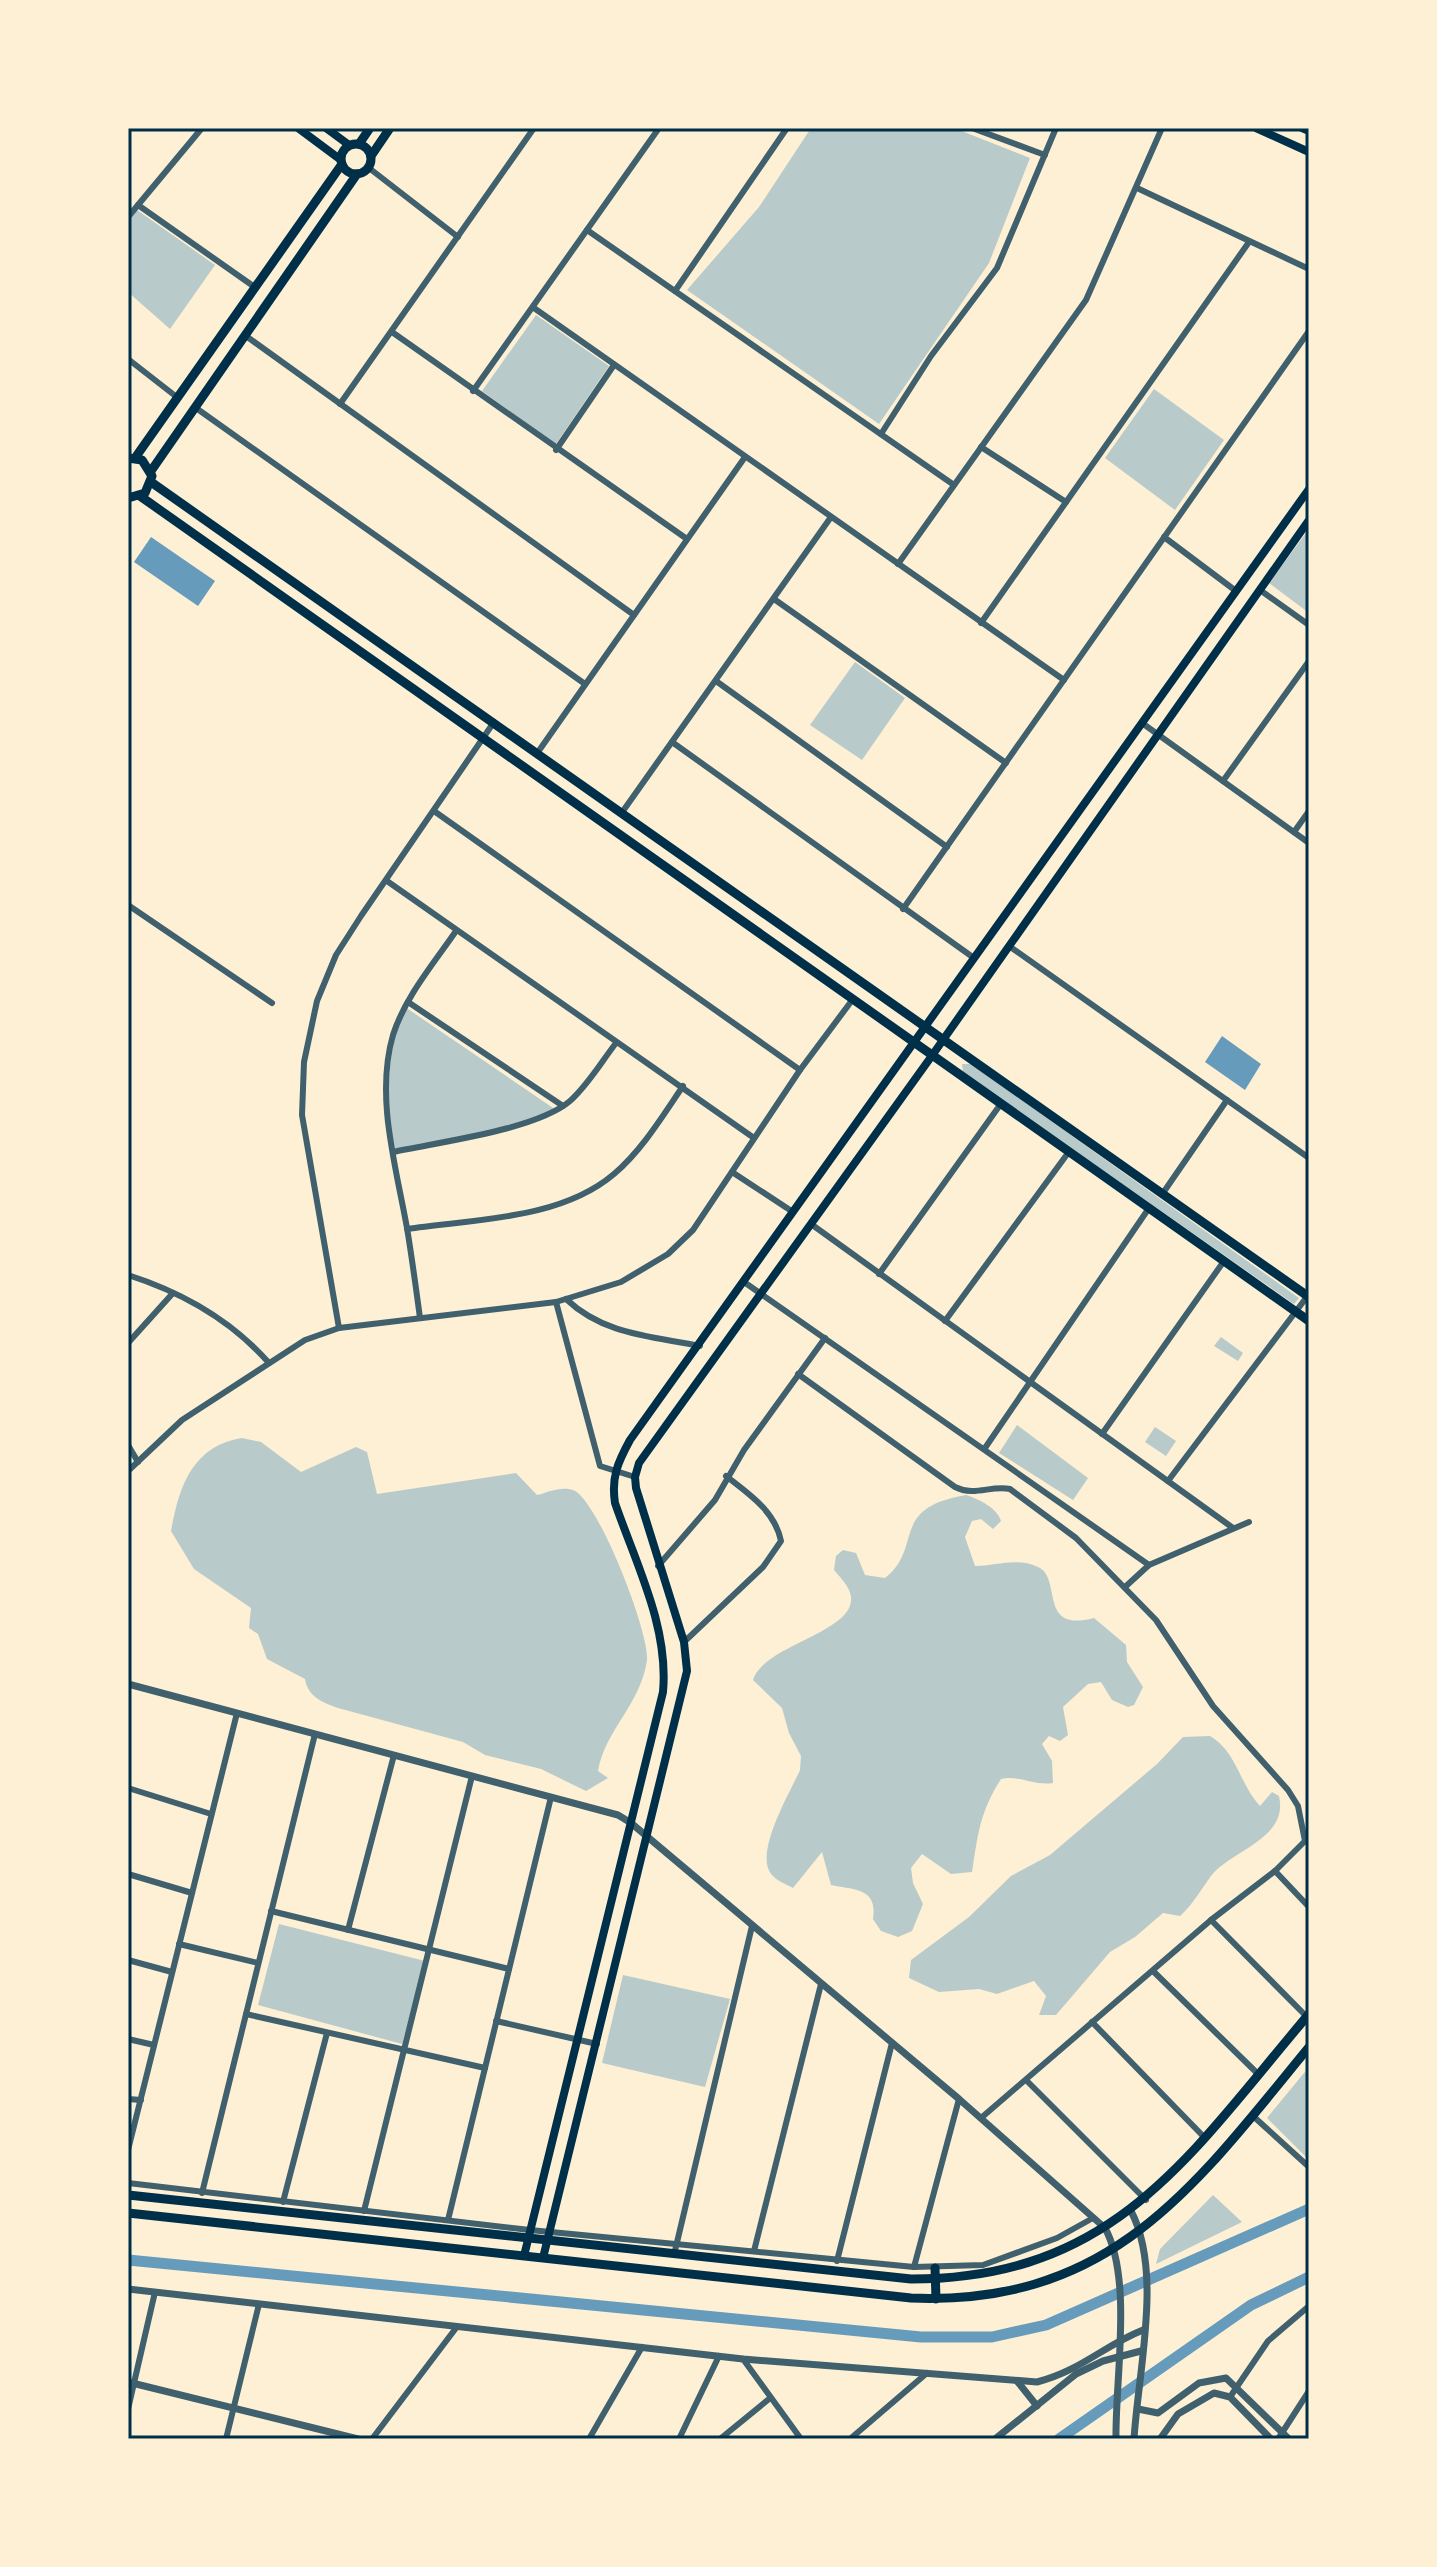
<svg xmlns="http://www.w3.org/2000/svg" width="1437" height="2567" font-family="Lora,serif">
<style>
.green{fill:#b9caca}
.water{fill:#669bbc}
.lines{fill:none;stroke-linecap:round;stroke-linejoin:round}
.canal{stroke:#669bbc;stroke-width:11}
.minor{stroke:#3f606c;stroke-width:6}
.tertiary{stroke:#3f606c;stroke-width:7}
.secondary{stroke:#003049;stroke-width:8}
.primary{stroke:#003049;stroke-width:9}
.trunk{stroke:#003049;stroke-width:9}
.neatline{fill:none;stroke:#003049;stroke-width:3}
</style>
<rect width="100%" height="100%" fill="#fdf0d5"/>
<g class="green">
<polygon points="811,128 954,128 1030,158 989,263 879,424 687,290 759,207"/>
<polygon points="137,210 215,265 170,329 128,292 128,221"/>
<polygon points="536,315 609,366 556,444 482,391"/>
<polygon points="1154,389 1224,440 1175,510 1105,458"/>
<polygon points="1309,529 1309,613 1269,583"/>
<polygon points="855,662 905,698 862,760 810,725"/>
<path d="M405 1007 556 1110 517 1124 393 1152C387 1100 385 1056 405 1007Z"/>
<polygon points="962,1064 971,1064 1299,1298 1294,1304 963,1072"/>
<polygon points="1221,1337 1243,1353 1238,1361 1214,1346"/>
<polygon points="1017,1425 1088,1478 1073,1500 999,1453"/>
<polygon points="1155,1427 1176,1441 1166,1456 1145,1442"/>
<path d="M242 1438 261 1442 301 1472 356 1447 367 1452 377 1494 516 1473 537 1495C548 1492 561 1486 573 1490 598 1499 650 1634 647 1660 641 1704 605 1730 598 1771L608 1778 586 1791 541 1769 485 1755 463 1742 338 1708C322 1702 308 1697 305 1679L267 1659 258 1634 249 1628 251 1608 194 1569 171 1531C179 1487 192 1446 242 1438Z"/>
<path d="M966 1495C979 1499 997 1508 1001 1521L993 1529 981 1519 972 1521 965 1537 975 1566C996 1566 1017 1557 1038 1567 1063 1578 1037 1633 1094 1618L1126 1645 1127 1662 1143 1687 1134 1705 1128 1707 1112 1700 1101 1682 1088 1684 1063 1707 1068 1735 1060 1741 1049 1736 1042 1744 1052 1761 1053 1783C1034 1786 1020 1775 1001 1779 980 1812 978 1833 972 1872L951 1874 922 1854 911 1868 913 1883 923 1904 912 1931 898 1937 881 1931 873 1919C878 1887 853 1890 831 1885L822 1852 793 1888C786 1884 777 1881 772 1875 753 1854 790 1793 800 1770L801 1756 789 1733 782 1708 753 1680C764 1643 867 1631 849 1590 846 1583 839 1576 834 1570L836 1556 843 1550 856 1553 865 1575 885 1578C924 1548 888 1508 966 1495Z"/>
<path d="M1210 1736C1237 1752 1239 1783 1260 1806L1272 1792 1279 1796C1289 1839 1231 1850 1211 1876 1200 1891 1194 1903 1180 1916L1163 1913 1135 1937 1110 1952 1056 2015H1039L1046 1996 1034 1981 997 1994 979 1989 939 1992 909 1978 911 1960 969 1917 1011 1876 1050 1855 1157 1764 1183 1737Z"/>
<polygon points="279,1924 425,1961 402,2044 258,2005"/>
<polygon points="623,1975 730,1999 705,2087 602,2063"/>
<polygon points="1309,2067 1309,2160 1267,2118"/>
<polygon points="1213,2195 1242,2222 1156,2264 1160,2249"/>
</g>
<g class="water">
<polygon points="151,537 215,581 198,606 134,562"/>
<polygon points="1222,1036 1261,1064 1245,1090 1205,1062"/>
</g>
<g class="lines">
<g class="canal">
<polyline points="128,2260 921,2337 992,2337 1046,2325 1309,2209"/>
<polyline points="1059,2439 1251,2305 1309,2277"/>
</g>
<g class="minor">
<polyline points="972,128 1045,155"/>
<polyline points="369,168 458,237"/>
<polyline points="1137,188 1309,269"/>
<polyline points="138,205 256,288"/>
<polyline points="128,217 202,128"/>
<polyline points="587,230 954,485"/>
<polyline points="675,291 787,128"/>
<polyline points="534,308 1064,680"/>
<polyline points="392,332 687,539"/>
<polyline points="246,336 634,615"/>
<polyline points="128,359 178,398"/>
<polyline points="473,391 659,128"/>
<polyline points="340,404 534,128"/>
<polyline points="196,408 585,684"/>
<polyline points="881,434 931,356 997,268 1056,128"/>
<polyline points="981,447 1066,502"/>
<polyline points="556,450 614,365"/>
<polyline points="1164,537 1236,591"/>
<polyline points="898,564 1086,300 1162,128"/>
<polyline points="1260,590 1309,625"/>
<polyline points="774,599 1006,763"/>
<polyline points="981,623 1249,242"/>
<polyline points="716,681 947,847"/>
<polyline points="1142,723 1309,843"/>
<polyline points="672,742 974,958"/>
<polyline points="538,752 745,457"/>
<polyline points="1223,781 1309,661"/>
<polyline points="434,811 800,1070"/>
<polyline points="623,811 831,517"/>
<polyline points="1294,832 1309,811"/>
<polyline points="387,881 754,1138"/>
<polyline points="128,905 272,1003"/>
<polyline points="903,909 1309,331"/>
<polyline points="1009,946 1309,1158"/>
<polyline points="408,1002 563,1106"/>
<path d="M393 1152C438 1142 536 1130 570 1101 588 1085 602 1061 616 1043"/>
<polyline points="732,1172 793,1212"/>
<polyline points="1163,1193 1227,1100"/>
<polyline points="811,1224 1233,1528"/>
<path d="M407 1229C474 1219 560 1220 614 1174 642 1150 662 1117 683 1086"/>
<polyline points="879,1274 1000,1105"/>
<path d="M128 1275C181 1292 232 1321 269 1363"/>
<polyline points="744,1282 1149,1565"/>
<path d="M566 1299C604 1335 651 1336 700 1346"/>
<polyline points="556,1302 600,1466 635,1477"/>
<path d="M420 1318C416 1288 412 1258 407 1228 396 1166 375 1097 393 1035 405 997 434 963 456 931"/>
<polyline points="945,1321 1068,1153"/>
<polyline points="339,1328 302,1115 304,1062 317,1001 336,955 361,916 494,722"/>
<polyline points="128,1343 173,1293"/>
<path d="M798 1374 955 1487C975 1497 990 1485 1010 1489L1076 1538 1156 1620 1213 1706 1288 1790 1298 1806 1305 1841 1275 1871 1211 1920 981 2118"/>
<polyline points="1102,1434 1224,1261"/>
<polyline points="128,1445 138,1462"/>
<polyline points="985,1448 1149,1208"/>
<polyline points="128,1471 182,1420 305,1340 339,1328 556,1302 621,1282 668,1254 693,1230 800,1070 853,999"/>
<polyline points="1168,1481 1309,1294"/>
<polyline points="658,1566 715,1500 744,1450 825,1338"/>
<polyline points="1125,1587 1149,1565 1249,1522"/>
<path d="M684 1642 763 1567 781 1541C775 1511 749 1494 726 1476"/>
<polyline points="128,1788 211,1814"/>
<polyline points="1275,1871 1309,1907"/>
<polyline points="128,1874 192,1893"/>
<polyline points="271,1911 509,1969"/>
<polyline points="1211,1920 1307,2017"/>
<polyline points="348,1930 394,1755"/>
<polyline points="179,1944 258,1963"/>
<polyline points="128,1960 172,1972"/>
<polyline points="1153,1971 1258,2074"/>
<polyline points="246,2014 485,2068"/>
<polyline points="496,2021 597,2044"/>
<polyline points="1092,2022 1204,2137"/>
<polyline points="128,2039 154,2045"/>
<polyline points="1026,2080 1146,2200"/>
<polyline points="128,2099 141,2100"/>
<polyline points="1253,2116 1309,2167"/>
<polyline points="128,2150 237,1713"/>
<polyline points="128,2183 530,2230 914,2267 983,2265 1057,2238 1093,2218"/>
<polyline points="202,2193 315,1734"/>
<polyline points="283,2202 327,2033"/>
<polyline points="364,2211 472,1776"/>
<polyline points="448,2220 551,1797"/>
<polyline points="754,2251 821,1984"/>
<polyline points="674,2255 752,1926"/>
<polyline points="837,2261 892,2043"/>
<polyline points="914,2267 959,2099"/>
<polyline points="743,2359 801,2439"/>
<polyline points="1230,2397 1268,2341 1309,2306"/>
<polyline points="128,2409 155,2292"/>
<polyline points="226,2439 259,2304"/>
<polyline points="372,2439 456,2328"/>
<polyline points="589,2439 642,2347"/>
<polyline points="679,2439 719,2356"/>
<polyline points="720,2439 769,2399"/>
<polyline points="850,2439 927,2373"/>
<polyline points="1278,2439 1309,2391"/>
</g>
<g class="tertiary">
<path d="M128 1684 618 1815 631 1823 959 2099 1105 2228C1133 2279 1115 2379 1116 2439"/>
<path d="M1131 2211C1163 2272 1138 2372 1134 2439"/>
<path d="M128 2289 743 2359 1037 2382C1082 2370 1103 2346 1143 2330"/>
<polyline points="1017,2381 1037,2406"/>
<polyline points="128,2382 358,2439"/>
<polyline points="1138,2409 1158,2413 1199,2383 1226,2378 1289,2439"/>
<polyline points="995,2439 1076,2374 1103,2361 1141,2351"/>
<polyline points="1160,2439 1178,2414 1214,2393 1230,2397 1271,2439"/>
</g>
<g class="secondary">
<polyline points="298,128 341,160"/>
<polyline points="326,128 349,145"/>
<polyline points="1256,128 1309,152"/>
<polyline points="1302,128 1309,131"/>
<path d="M524 2256 663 1692C669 1627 636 1564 615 1503 611 1477 618 1462 630 1440L1309 489"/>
<polyline points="543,2258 687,1671 684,1642 636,1488 635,1477 639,1463 931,1057 1309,520"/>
</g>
<g class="primary">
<circle cx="356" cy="159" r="15"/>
<polyline points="359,144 370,128"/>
<polyline points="371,156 390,128"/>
<polyline points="128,458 142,460 152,476 145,493 128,498"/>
<polyline points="135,458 342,164"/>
<polyline points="151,471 357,174"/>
<polyline points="151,482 1309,1297"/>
<polyline points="140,496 1309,1321"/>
</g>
<g class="trunk">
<path d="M128 2195 911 2279C1116 2279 1190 2154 1309 2014"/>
<path d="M128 2213 911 2298C1112 2306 1194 2187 1309 2047"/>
<polyline points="935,2268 936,2299"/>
</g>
</g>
<rect width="1437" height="2567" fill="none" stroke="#fdf0d5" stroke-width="260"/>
<rect x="130" y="130" width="1177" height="2307" class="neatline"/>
</svg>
